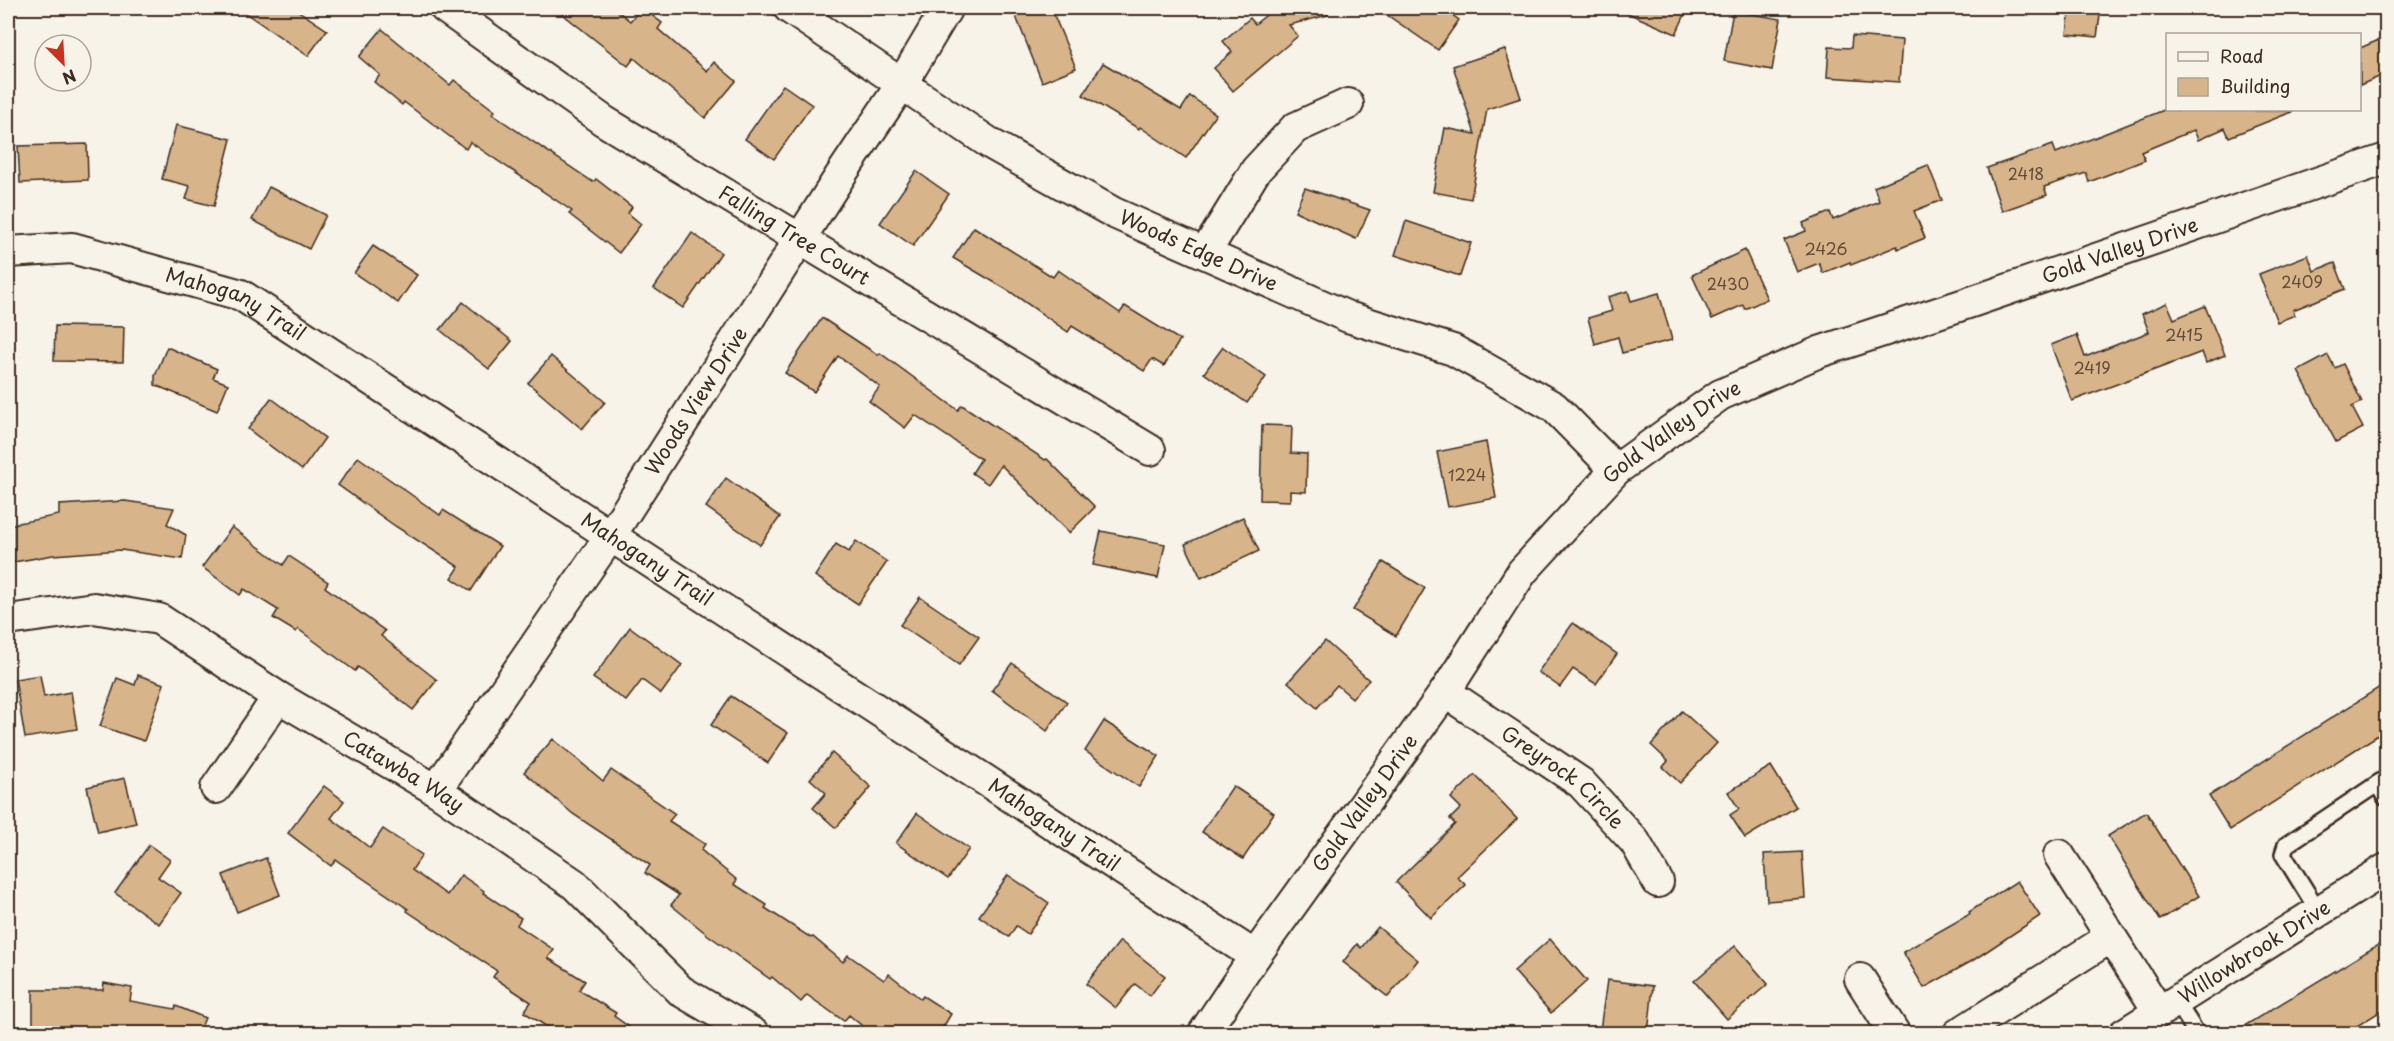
<svg xmlns="http://www.w3.org/2000/svg" width="2394" height="1041" font-family="'Playpen Sans',sans-serif">
<style>
.building{fill:#d8b48a;stroke:#3b2a1e;stroke-width:1.5}
.lines{fill:none;stroke-linecap:round;stroke-linejoin:round}
.service-casing{stroke:#3b2a1e;stroke-width:20}
.minor-casing{stroke:#3b2a1e;stroke-width:34}
.service{stroke:#f7f3e8;stroke-width:15}
.minor{stroke:#f7f3e8;stroke-width:30}
.labels{text-anchor:middle;stroke-width:4.5;stroke-linejoin:round;paint-order:stroke}
.number-label{font-size:16px;fill:#624c39}
.street-label{font-size:20px;fill:#3b2a1e;stroke:#f7f3e8}
</style>
<rect width="100%" height="100%" fill="#f7f3e8"/>
<filter id="ink" filterUnits="userSpaceOnUse"><feTurbulence type="fractalNoise" baseFrequency=".0167" numOctaves="2"/><feDisplacementMap in="SourceGraphic" scale="12" xChannelSelector="R" yChannelSelector="G"/><feConvolveMatrix kernelMatrix="1 2 1 2 8 2 1 2 1" color-interpolation-filters="sRGB"/></filter>
<g filter="url(#ink)">
<g class="building">
<polygon points="238,8 294,8 327,30 308,56"/>
<polygon points="555,8 614,8 630,21 642,8 662,23 658,29 707,71 714,62 736,81 705,118 634,58 628,66"/>
<polygon points="1032,8 1051,8 1076,68 1042,82 1015,14"/>
<polygon points="1275,8 1327,8 1328,15 1289,25 1298,36 1233,91 1214,68 1232,52 1223,41 1250,18 1255,24"/>
<polygon points="1377,8 1442,8 1459,20 1438,50"/>
<polygon points="1616,8 1688,8 1676,34"/>
<polygon points="2070,8 2101,8 2097,37 2067,34"/>
<polygon points="1733,11 1781,19 1772,70 1724,61"/>
<polygon points="382,29 450,85 454,80 495,111 492,114 593,182 596,179 632,207 628,213 641,224 619,253 569,214 572,211 470,142 466,149 404,102 402,105 374,82 380,75 359,57"/>
<polygon points="1852,36 1902,40 1899,82 1827,77 1829,47 1851,48"/>
<polygon points="2386,37 2386,74 2360,85 2360,48"/>
<polygon points="1505,49 1521,98 1487,109 1471,199 1433,192 1445,128 1475,134 1453,66"/>
<polygon points="1103,63 1181,110 1190,96 1216,114 1186,158 1140,127 1139,129 1083,95"/>
<polygon points="783,85 812,105 774,159 745,139"/>
<polygon points="2164,110 2294,111 2229,137 2225,128 2198,140 2194,130 2141,152 2145,160 2089,182 2086,173 2044,187 2047,195 2002,211 1987,168 2053,145 2056,153"/>
<polygon points="176,125 231,139 214,206 186,199 190,186 162,179"/>
<polygon points="87,144 88,180 20,183 18,146"/>
<polygon points="1928,165 1942,200 1914,211 1925,238 1898,249 1897,246 1851,265 1850,262 1823,273 1819,263 1797,272 1784,240 1806,231 1803,223 1830,212 1833,220 1879,201 1874,187"/>
<polygon points="916,171 949,194 913,246 880,223"/>
<polygon points="269,187 326,215 309,249 252,220"/>
<polygon points="1305,188 1370,210 1356,239 1295,211"/>
<polygon points="1406,221 1471,243 1460,276 1395,255"/>
<polygon points="974,227 1053,277 1058,270 1120,313 1125,306 1180,340 1164,366 1152,359 1144,371 1072,326 1068,332 1009,291 953,258"/>
<polygon points="692,233 721,253 683,308 654,288"/>
<polygon points="373,246 417,275 398,303 354,273"/>
<polygon points="1745,250 1767,299 1745,309 1743,305 1712,319 1692,275"/>
<polygon points="2308,255 2314,271 2335,263 2345,289 2293,310 2295,315 2277,322 2259,274"/>
<polygon points="1628,291 1631,301 1659,293 1672,340 1622,353 1618,337 1595,344 1588,318 1612,311 1608,297"/>
<polygon points="463,302 512,341 489,369 440,330"/>
<polygon points="2167,303 2174,319 2205,306 2225,355 2206,363 2202,352 2072,401 2051,345 2077,335 2085,357 2149,332 2142,314"/>
<polygon points="822,318 878,355 880,353 958,410 962,405 1045,460 1047,459 1095,507 1069,533 1001,465 988,484 972,473 981,459 915,415 905,428 869,401 880,387 838,356 814,392 785,373"/>
<polygon points="55,326 124,327 123,362 54,361"/>
<polygon points="167,347 217,369 213,378 228,384 217,411 155,385 155,376"/>
<polygon points="1223,347 1266,377 1247,403 1204,373"/>
<polygon points="2328,355 2335,368 2343,364 2362,402 2352,407 2363,428 2336,442 2298,371"/>
<polygon points="551,356 605,402 582,429 528,383"/>
<polygon points="271,398 325,438 302,470 248,429"/>
<polygon points="1262,425 1292,426 1291,453 1307,454 1306,492 1290,491 1290,501 1260,500"/>
<polygon points="1486,442 1496,498 1448,507 1437,452"/>
<polygon points="358,457 440,515 443,510 500,546 471,591 452,578 459,567 395,526 338,485"/>
<polygon points="726,478 780,517 760,545 706,507"/>
<polygon points="125,501 174,508 167,524 186,535 182,559 121,550 53,555 8,563 8,525 59,515 59,505"/>
<polygon points="1243,517 1259,551 1201,578 1185,544"/>
<polygon points="232,527 283,565 289,556 328,582 325,587 385,631 381,636 437,680 413,710 358,667 355,671 298,629 296,632 273,618 278,610 244,589 240,595 202,567"/>
<polygon points="1101,531 1165,544 1158,578 1093,565"/>
<polygon points="856,541 887,562 858,604 815,576 836,544 849,552"/>
<polygon points="1383,562 1425,588 1396,636 1353,610"/>
<polygon points="920,597 979,637 959,665 900,625"/>
<polygon points="1573,623 1617,654 1596,684 1573,669 1560,687 1538,672"/>
<polygon points="630,627 682,665 661,694 642,680 626,701 593,678"/>
<polygon points="1325,641 1369,680 1352,698 1337,685 1317,708 1288,682"/>
<polygon points="1012,663 1067,702 1047,731 992,690"/>
<polygon points="40,675 44,697 71,692 77,729 25,738 15,679"/>
<polygon points="138,675 164,684 144,741 100,726 117,678 135,685"/>
<polygon points="2386,683 2386,730 2230,830 2209,796"/>
<polygon points="731,696 788,733 768,763 711,725"/>
<polygon points="1682,711 1717,743 1680,783 1663,767 1668,761 1651,745"/>
<polygon points="1104,721 1159,756 1139,787 1085,751"/>
<polygon points="553,739 603,781 611,770 675,814 669,821 705,844 701,850 737,880 734,884 767,905 765,908 811,938 813,937 843,962 848,955 884,980 889,974 921,999 923,996 951,1014 939,1034 872,1034 849,1015 844,1021 807,995 801,1002 772,977 770,979 708,935 671,905 679,895 645,873 650,865 573,814 524,772"/>
<polygon points="832,753 871,787 836,828 813,808 826,793 810,779"/>
<polygon points="1771,766 1796,807 1745,838 1730,815 1739,809 1728,792"/>
<polygon points="1475,775 1517,819 1457,877 1466,885 1431,918 1396,882 1455,824 1450,819 1461,808 1451,798"/>
<polygon points="125,778 136,823 98,832 87,787"/>
<polygon points="324,786 344,801 331,818 370,848 383,829 422,855 412,870 447,895 461,875 484,891 483,893 521,918 517,925 554,950 548,958 585,981 579,990 616,1013 614,1016 639,1034 558,1034 524,1012 531,1002 493,977 497,971 407,911 408,909 336,860 331,866 288,833"/>
<polygon points="1233,786 1274,813 1243,859 1202,832"/>
<polygon points="2146,812 2199,896 2160,920 2108,836"/>
<polygon points="917,813 969,849 948,879 896,843"/>
<polygon points="149,845 170,860 158,877 181,893 159,924 115,893"/>
<polygon points="1802,852 1805,898 1767,901 1764,854"/>
<polygon points="266,858 280,895 237,912 223,875"/>
<polygon points="1008,875 1049,903 1028,934 1016,926 1009,937 979,916"/>
<polygon points="2017,881 2040,916 1972,961 1924,988 1903,952 1970,914 1969,912"/>
<polygon points="1378,927 1418,960 1388,997 1343,962 1357,944 1361,948"/>
<polygon points="1550,939 1587,981 1551,1013 1514,971"/>
<polygon points="2386,940 2386,1008 2344,1034 2231,1034"/>
<polygon points="1120,941 1165,976 1150,996 1135,984 1116,1008 1086,984"/>
<polygon points="1735,946 1768,984 1727,1019 1694,981"/>
<polygon points="1607,980 1653,986 1648,1034 1600,1030"/>
<polygon points="104,983 132,988 130,1001 175,1009 176,1006 205,1018 198,1034 33,1034 33,990 103,990"/>
</g>
<g class="lines">
<g class="service-casing">
<g id="service">
<polyline points="2377,784 2386,798"/>
<polyline points="2319,912 2283,854 2286,845 2386,778"/>
<polyline points="2176,1001 2197,1034"/>
</g>
</g>
<g class="minor-casing">
<g id="minor">
<path id="s1" d="M445 8 604 121 1150 450"/>
<path id="s2" d="M789 8 991 144 1114 213 1348 317 1453 350 1554 407 1616 470"/>
<path id="s3" d="M8 252 72 248 241 295 1255 956"/>
<polyline points="1205,253 1256,170 1295,128 1348,104"/>
<path id="s4" d="M8 620 94 608 159 619 278 697 436 790 574 884 681 991 754 1034"/>
<path id="s5" d="M1445 692 1581 783 1635 842 1658 882"/>
<polyline points="216,788 278,697"/>
<path id="s6" d="M436 790 611 535 844 170 903 82 947 8"/>
<polyline points="2059,855 2159,1012"/>
<polyline points="1860,979 1895,1034"/>
<path id="s7" d="M1203 1034 1255 956 1445 692 1522 572 1616 470 1720 395 1819 352 1974 301 2386 159"/>
<polyline points="1958,1034 2111,937"/>
<path id="s8" d="M2124 1034 2386 869"/>
</g>
</g>
<use href="#service" class="service"/>
<use href="#minor" class="minor"/>
</g>
</g>
<g class="labels">
<g class="number-label">
<text x="2026" y="180">2418</text>
<text x="1826" y="255">2426</text>
<text x="2302" y="288">2409</text>
<text x="1728" y="290">2430</text>
<text x="2184" y="341">2415</text>
<text x="2092" y="374">2419</text>
<text x="1467" y="481">1224</text>
</g>
<g class="street-label">
<text dy="7" stroke="none"><textPath href="#s1" startOffset="417">Falling Tree Court</textPath></text>
<text dy="7" stroke="none"><textPath href="#s2" startOffset="477">Woods Edge Drive</textPath></text>
<text dy="7" stroke="none"><textPath href="#s7" startOffset="1254">Gold Valley Drive</textPath></text>
<text dy="7" stroke="none"><textPath href="#s3" startOffset="238">Mahogany Trail</textPath></text>
<text dy="7" stroke="none"><textPath href="#s6" startOffset="468">Woods View Drive</textPath></text>
<text dy="7" stroke="none"><textPath href="#s7" startOffset="768">Gold Valley Drive</textPath></text>
<text dy="7" stroke="none"><textPath href="#s3" startOffset="724">Mahogany Trail</textPath></text>
<text dy="7" stroke="none"><textPath href="#s4" startOffset="441">Catawba Way</textPath></text>
<text dy="7" stroke="none"><textPath href="#s5" startOffset="146">Greyrock Circle</textPath></text>
<text dy="7" stroke="none"><textPath href="#s7" startOffset="282">Gold Valley Drive</textPath></text>
<text dy="7" stroke="none"><textPath href="#s3" startOffset="1210">Mahogany Trail</textPath></text>
<text dy="7" stroke="none"><textPath href="#s8" startOffset="154">Willowbrook Drive</textPath></text>
</g>
</g>
<rect width="2394" height="1041" fill="none" stroke="#f7f3e8" stroke-width="30"/>
<rect x="15" y="15" width="2364" height="1011" fill="none" stroke="#3b2a1e" stroke-width="2" filter="url(#ink)"/>
<rect x="2166" y="33" width="195" height="78" fill="#f7f3e8" stroke="#aca397" stroke-width="1.5"/>
<rect x="2178" y="52" width="30" height="9" fill="#f7f3e8" stroke="#aca397" stroke-width="1.5"/>
<text x="2220" y="63" font-size="18" fill="#3b2a1e">Road</text>
<rect x="2178" y="78" width="30" height="18" fill="#d8b48a" stroke="#aca397" stroke-width="1.5"/>
<text x="2220" y="93" font-size="18" fill="#3b2a1e">Building</text>
<g transform="translate(63 63) rotate(156)"><circle r="28" fill="#f7f3e8" stroke="#aca397" stroke-width="1.5"/>
<path d="M0-4.5L10 22L0 15L-10 22Z" fill="#c8321e"/>
<text y="-9" font-size="16" font-weight="bold" text-anchor="middle" fill="#3b2a1e">N</text>
</g>
</svg>
